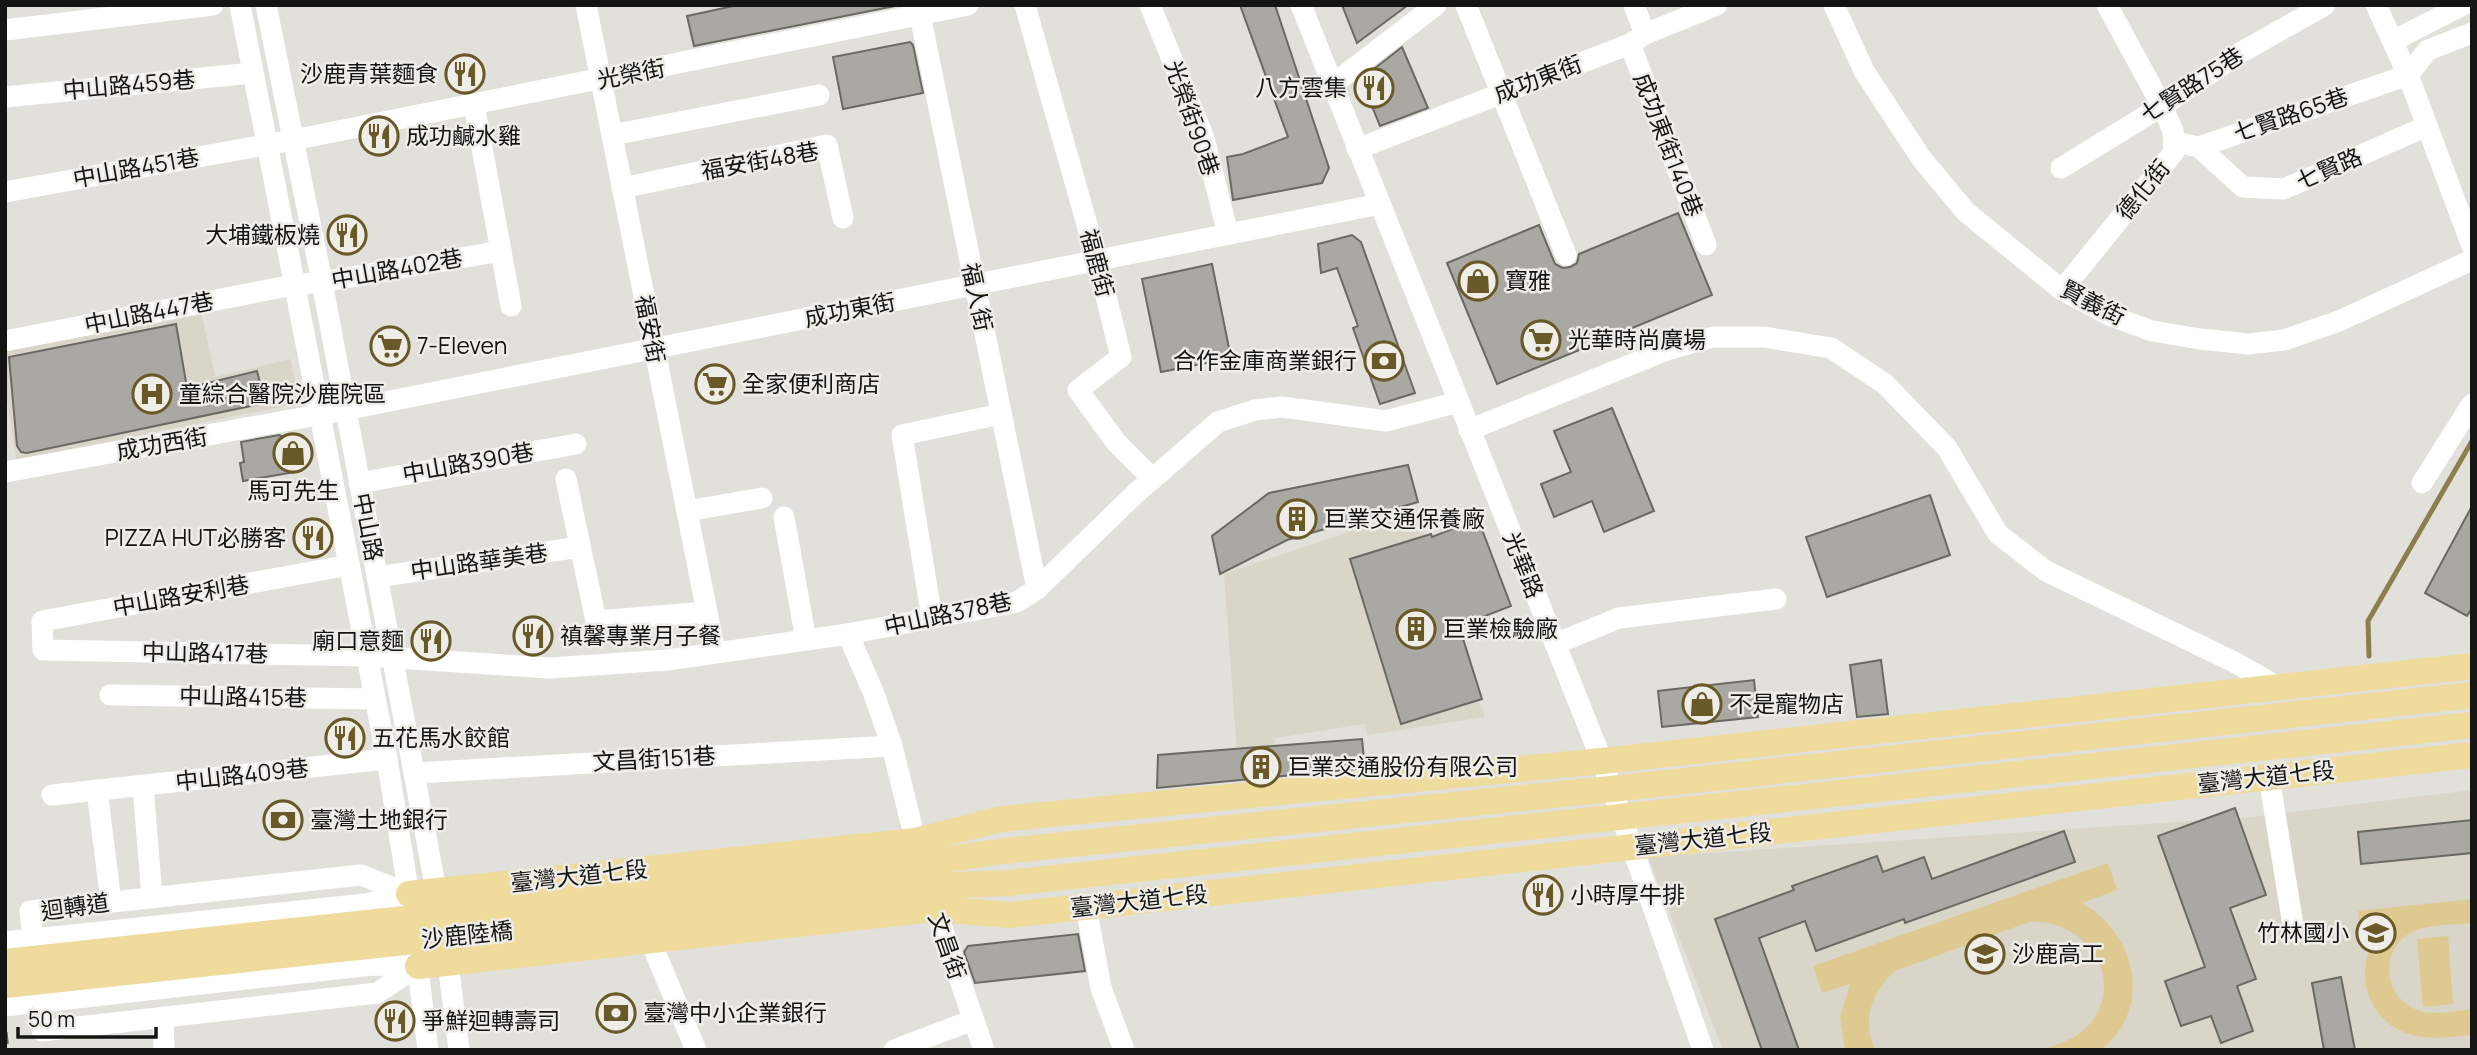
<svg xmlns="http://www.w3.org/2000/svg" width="2477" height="1055" font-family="Manrope,'Noto Sans TC',sans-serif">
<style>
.built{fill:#d9d5c8}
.green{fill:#deca90}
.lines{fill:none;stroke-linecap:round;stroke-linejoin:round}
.stream{stroke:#8e7e4b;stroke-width:5}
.building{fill:#aaa8a3;stroke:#6a6964;stroke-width:2}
.minor{stroke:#fff;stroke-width:21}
.major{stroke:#efdb9c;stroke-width:26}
.rail{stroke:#5e5d5a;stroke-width:5;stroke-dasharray:12 12;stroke-linecap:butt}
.labels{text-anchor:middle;stroke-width:5;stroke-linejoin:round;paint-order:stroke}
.poi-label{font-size:23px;fill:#141412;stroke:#efede8;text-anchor:start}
.street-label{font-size:23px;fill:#141412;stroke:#efede8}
</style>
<rect width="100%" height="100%" fill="#e1e0da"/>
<g class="built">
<polygon points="202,315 215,377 290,359 300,403 16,460 5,386 5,351"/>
<polygon points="1416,509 1485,717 1367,735 1364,724 1275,738 1271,768 1238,767 1224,574"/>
<polygon points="2472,790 2472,1050 1723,1050 1648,857 2252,817"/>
</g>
<g class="green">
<path d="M2108 863 2117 890 2082 903C2136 934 2154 1007 2101 1050H2041C2058 1044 2077 1039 2089 1025 2128 978 2085 918 2029 922L1895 971C1871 993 1862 1019 1875 1050H1845L1840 1017 1850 984 1822 993 1813 966Z"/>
<path d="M2472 899V923C2453 925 2429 924 2412 932 2379 949 2383 997 2417 1010 2433 1016 2455 1011 2472 1009V1035C2452 1037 2432 1040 2412 1035 2365 1021 2354 973 2376 934L2360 935 2358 911Z"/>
<polygon points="2448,936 2453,1004 2423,1007 2417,939"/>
</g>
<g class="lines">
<polyline class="stream" points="2369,656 2368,621 2472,441"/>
</g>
<g class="building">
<polygon points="738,5 900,5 694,46 687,16"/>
<polygon points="1240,5 1275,5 1329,168 1322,183 1233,200 1227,157 1243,154 1288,137"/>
<polygon points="1342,5 1408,5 1357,43"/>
<polygon points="910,42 913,45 923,93 843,109 833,57"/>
<polygon points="1402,47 1428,108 1380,126 1361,79"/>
<polygon points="1678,213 1712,295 1497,384 1447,263 1539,225 1555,264 1563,268 1570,267 1577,263 1579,254"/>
<polygon points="1352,235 1361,242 1415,393 1380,404 1353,328 1358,326 1337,268 1321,273 1318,244"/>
<polygon points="1212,264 1231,358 1161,372 1142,279"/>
<polygon points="176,324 187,388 257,371 265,403 27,453 21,452 17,446 9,357"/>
<polygon points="1612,408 1654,511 1604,532 1592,501 1554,517 1541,484 1571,472 1554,431"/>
<polygon points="279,435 296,443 301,471 243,481 240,463 244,462 241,442"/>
<polygon points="1408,465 1418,502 1287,540 1220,574 1212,536 1269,493"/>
<polygon points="1930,495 1950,555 1827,597 1806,537"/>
<polygon points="2472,506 2472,608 2467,616 2425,593"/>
<polygon points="1478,519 1511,606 1459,626 1482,699 1401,724 1350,559 1431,534 1432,537"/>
<polygon points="1881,660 1888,714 1857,717 1850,665"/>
<polygon points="1754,680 1758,717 1662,727 1658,691"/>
<polygon points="1362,739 1365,768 1157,788 1158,755"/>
<polygon points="2235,808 2266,895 2230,908 2256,979 2237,986 2253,1031 2221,1043 2211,1016 2181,1026 2165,981 2205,967 2158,836"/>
<polygon points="2472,820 2472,853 2361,864 2358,832"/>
<polygon points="2064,831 2075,862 1905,923 1904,919 1816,951 1805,921 1759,938 1799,1050 1762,1050 1715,919 1794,890 1792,886 1877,856 1883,872 1924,857 1932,879"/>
<polygon points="1078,934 1085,971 975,983 964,952 968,946"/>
<polygon points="2341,977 2355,1050 2324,1050 2312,983"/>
</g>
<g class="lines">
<g class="minor">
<polyline points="240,5 387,759 411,907"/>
<polyline points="266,5 322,282 439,906"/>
<polyline points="586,5 715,652"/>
<polyline points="918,5 1037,589"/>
<polyline points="1025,5 1097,260 1121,357 1078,390 1116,442 1153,479"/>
<polyline points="1150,5 1204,138 1228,234"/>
<polyline points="1301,5 1602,761 1703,1050"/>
<polyline points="1466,5 1566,255"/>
<polyline points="1634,5 1645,34"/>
<polyline points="1834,5 1864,71 1921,158 1966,212 2062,290 2111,316 2152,331 2200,339 2248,344 2284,340 2339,321 2472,260"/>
<polyline points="2376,5 2408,75 2472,246"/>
<polyline points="5,30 213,5"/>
<polyline points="2393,41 2463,5"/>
<polyline points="1630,44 1706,245"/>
<polyline points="1332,85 1436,5"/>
<polyline points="5,97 253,73"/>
<polyline points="474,104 511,306"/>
<polyline points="612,135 819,95"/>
<polyline points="2174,142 2199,147 2408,75 2428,50 2472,33"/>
<polyline points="2199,147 2243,187 2284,189 2427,126"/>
<polyline points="1357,149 1630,44 1645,34 1717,5"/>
<polyline points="2061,168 2162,106 2240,53 2325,5"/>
<polyline points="622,188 827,145 843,218"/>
<polyline points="5,192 293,140 968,5"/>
<polyline points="2062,290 2174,152 2173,131 2162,106 2107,5"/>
<polyline points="5,341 293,285 322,282 501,251"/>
<polyline points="1469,430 1667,350 1713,337 1764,337 1831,348 1885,384 1947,448 1998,534 2046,571 2234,662 2278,687"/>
<polyline points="5,472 345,410 1380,204"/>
<polyline points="566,479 596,621 707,612"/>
<polyline points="359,483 576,444"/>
<polyline points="2422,483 2472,404"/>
<polyline points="687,511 762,498"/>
<polyline points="784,517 806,640"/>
<polyline points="349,565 42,621 43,650 367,656 550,668 667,660 848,634 1017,602 1037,589 1135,494 1218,422 1255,410 1282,407 1386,421 1458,402"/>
<polyline points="377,577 580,547"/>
<polyline points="932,618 902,435 1001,414"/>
<polyline points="848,634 874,694 892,746 919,855"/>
<polyline points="1555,644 1619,618 1776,599"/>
<polyline points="110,695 375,699"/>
<polyline points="415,773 892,746"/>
<polyline points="2269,777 2293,925"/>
<polyline points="143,786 152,897"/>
<polyline points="97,790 111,902"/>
<polyline points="52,795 387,759"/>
<polyline points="409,894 361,875 30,911 42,1031 377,993 418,966"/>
<polyline points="931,896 984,1050"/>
<polyline points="1086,907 1101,988 1124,1050"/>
<polyline points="650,940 696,1050"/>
<polyline points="5,942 365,904 409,894"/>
<polyline points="446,948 459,1050"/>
<polyline points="416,953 428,1050"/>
<polyline points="5,1006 372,965 418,966"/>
<polyline points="163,1017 164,1050"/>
<polyline points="894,1050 973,1020"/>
</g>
<g class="major">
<polyline points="409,894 915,841 1001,819 1602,761 2472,666"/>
<polyline points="5,962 922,863 1004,851 1611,789 2472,695"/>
<polyline points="418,966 934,909 1011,915 2472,755"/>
<polyline points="5,985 928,886 1008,883 2472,725"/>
</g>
<polyline class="rail" points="5,1032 7,1050"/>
</g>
<defs>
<g id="restaurant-ring" transform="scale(2.0125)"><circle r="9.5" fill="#efede8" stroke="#695927" stroke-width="1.5"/><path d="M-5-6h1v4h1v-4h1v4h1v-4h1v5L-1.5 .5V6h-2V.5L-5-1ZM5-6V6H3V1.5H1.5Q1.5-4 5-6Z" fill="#695927"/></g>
<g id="shop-ring" transform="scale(2.0125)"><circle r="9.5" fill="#efede8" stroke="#695927" stroke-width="1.5"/><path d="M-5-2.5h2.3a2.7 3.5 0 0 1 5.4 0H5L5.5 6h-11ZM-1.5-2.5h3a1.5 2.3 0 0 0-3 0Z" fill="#695927"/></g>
<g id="supermarket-ring" transform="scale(2.0125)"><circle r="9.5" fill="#efede8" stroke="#695927" stroke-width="1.5"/><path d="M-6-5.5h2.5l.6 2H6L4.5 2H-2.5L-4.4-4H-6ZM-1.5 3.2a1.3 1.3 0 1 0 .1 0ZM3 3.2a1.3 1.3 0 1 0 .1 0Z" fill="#695927"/></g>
<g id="bank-ring" transform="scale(2.0125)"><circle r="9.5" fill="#efede8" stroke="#695927" stroke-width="1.5"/><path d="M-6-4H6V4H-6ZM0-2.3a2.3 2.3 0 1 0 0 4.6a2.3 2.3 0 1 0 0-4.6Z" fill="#695927"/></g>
<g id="hospital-ring" transform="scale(2.0125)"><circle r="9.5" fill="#efede8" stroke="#695927" stroke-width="1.5"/><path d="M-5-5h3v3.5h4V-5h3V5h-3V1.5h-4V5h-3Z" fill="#695927"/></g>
<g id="building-ring" transform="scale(2.0125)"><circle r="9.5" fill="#efede8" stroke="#695927" stroke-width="1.5"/><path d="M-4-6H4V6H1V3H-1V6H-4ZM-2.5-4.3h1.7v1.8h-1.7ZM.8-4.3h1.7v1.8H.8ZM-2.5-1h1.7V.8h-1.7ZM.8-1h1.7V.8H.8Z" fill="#695927"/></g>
<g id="school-ring" transform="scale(2.0125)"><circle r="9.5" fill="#efede8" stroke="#695927" stroke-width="1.5"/><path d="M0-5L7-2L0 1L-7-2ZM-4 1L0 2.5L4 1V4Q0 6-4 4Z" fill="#695927"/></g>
</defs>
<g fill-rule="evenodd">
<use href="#restaurant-ring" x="465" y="74"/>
<use href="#restaurant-ring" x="1374" y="88"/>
<use href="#restaurant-ring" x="379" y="136"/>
<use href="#restaurant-ring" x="347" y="235"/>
<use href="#shop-ring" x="1478" y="281"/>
<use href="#supermarket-ring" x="1541" y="340"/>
<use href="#supermarket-ring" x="390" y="346"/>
<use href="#bank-ring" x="1384" y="361"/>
<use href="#supermarket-ring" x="715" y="384"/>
<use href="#hospital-ring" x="152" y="394"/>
<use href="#shop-ring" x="293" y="453"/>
<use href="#building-ring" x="1297" y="519"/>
<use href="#restaurant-ring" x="313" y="538"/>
<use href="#building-ring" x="1416" y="629"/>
<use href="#restaurant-ring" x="533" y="636"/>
<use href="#restaurant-ring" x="431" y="641"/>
<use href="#shop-ring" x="1702" y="704"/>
<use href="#restaurant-ring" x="345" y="738"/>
<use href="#building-ring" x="1261" y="767"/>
<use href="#bank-ring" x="283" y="820"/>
<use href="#restaurant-ring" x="1543" y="895"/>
<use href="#school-ring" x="2376" y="933"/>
<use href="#school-ring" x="1985" y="954"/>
<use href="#bank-ring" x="616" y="1013"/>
<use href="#restaurant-ring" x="395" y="1021"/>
</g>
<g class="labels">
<g class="poi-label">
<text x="438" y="82" text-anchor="end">沙鹿青葉麵食</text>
<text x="1347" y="96" text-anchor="end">八方雲集</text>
<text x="406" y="144">成功鹹水雞</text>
<text x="320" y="243" text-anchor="end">大埔鐵板燒</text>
<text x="1505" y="289">寶雅</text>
<text x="1568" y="348">光華時尚廣場</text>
<text x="417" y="354">7-Eleven</text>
<text x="1357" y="369" text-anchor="end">合作金庫商業銀行</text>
<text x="742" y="392">全家便利商店</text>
<text x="179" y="402">童綜合醫院沙鹿院區</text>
<text x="293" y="499" text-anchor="middle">馬可先生</text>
<text x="1324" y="527">巨業交通保養廠</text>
<text x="286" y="546" text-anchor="end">PIZZA HUT必勝客</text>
<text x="1443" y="637">巨業檢驗廠</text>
<text x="560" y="644">禛馨專業月子餐</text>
<text x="404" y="649" text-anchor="end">廟口意麵</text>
<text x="1729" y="712">不是寵物店</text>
<text x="372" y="746">五花馬水餃館</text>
<text x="1288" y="775">巨業交通股份有限公司</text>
<text x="310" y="828">臺灣土地銀行</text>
<text x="1570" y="903">小時厚牛排</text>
<text x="2349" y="941" text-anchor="end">竹林國小</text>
<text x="2012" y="962">沙鹿高工</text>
<text x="643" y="1021">臺灣中小企業銀行</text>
<text x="422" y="1029">爭鮮迴轉壽司</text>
</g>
<g class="street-label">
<text transform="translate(631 74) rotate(-11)" y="8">光榮街</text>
<text transform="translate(1538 79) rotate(-21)" y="8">成功東街</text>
<text transform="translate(129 85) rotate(-5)" y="8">中山路459巷</text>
<text transform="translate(2192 85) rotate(-33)" y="8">七賢路75巷</text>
<text transform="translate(2291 115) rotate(-19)" y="8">七賢路65巷</text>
<text transform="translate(1192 118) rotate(71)" y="8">光榮街90巷</text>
<text transform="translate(1668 145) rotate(69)" y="8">成功東街140巷</text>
<text transform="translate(760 161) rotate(-10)" y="8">福安街48巷</text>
<text transform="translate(136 168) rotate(-10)" y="8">中山路451巷</text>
<text transform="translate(2329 169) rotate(-24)" y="8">七賢路</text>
<text transform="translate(2143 190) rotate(-51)" y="8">德化街</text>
<text transform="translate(1097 263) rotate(75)" y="8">福鹿街</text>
<text transform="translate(397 269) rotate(-10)" y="8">中山路402巷</text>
<text transform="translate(977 297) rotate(78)" y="8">福人街</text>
<text transform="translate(2093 303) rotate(27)" y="8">賢義街</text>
<text transform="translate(850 310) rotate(-11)" y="8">成功東街</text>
<text transform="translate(149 313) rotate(-11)" y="8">中山路447巷</text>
<text transform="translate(650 329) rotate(79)" y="8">福安街</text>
<text transform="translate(162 444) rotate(-10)" y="8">成功西街</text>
<text transform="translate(468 463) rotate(-10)" y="8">中山路390巷</text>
<text transform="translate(368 527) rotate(79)" y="8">中山路</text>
<text transform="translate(479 562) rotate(-8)" y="8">中山路華美巷</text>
<text transform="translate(1523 565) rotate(68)" y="8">光華路</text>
<text transform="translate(181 596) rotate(-10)" y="8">中山路安利巷</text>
<text transform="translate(948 614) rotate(-12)" y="8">中山路378巷</text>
<text transform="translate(205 653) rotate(1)" y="8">中山路417巷</text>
<text transform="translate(243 697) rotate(1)" y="8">中山路415巷</text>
<text transform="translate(654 759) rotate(-3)" y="8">文昌街151巷</text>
<text transform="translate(242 775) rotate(-6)" y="8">中山路409巷</text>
<text transform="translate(2266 777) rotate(-6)" y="8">臺灣大道七段</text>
<text transform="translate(1703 839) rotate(-6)" y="8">臺灣大道七段</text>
<text transform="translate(579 876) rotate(-6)" y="8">臺灣大道七段</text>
<text transform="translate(1139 901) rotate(-6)" y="8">臺灣大道七段</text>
<text transform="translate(75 907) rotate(-8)" y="8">迴轉道</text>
<text transform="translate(467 935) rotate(-6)" y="8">沙鹿陸橋</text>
<text transform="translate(947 946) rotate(71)" y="8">文昌街</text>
</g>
</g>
<rect width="2477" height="1055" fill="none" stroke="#141412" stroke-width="14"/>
<path d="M18 1027v10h138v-10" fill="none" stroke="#141412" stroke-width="3.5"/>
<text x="28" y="1027" font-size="21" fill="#141412" stroke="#efede8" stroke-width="5" paint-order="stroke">50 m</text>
</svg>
